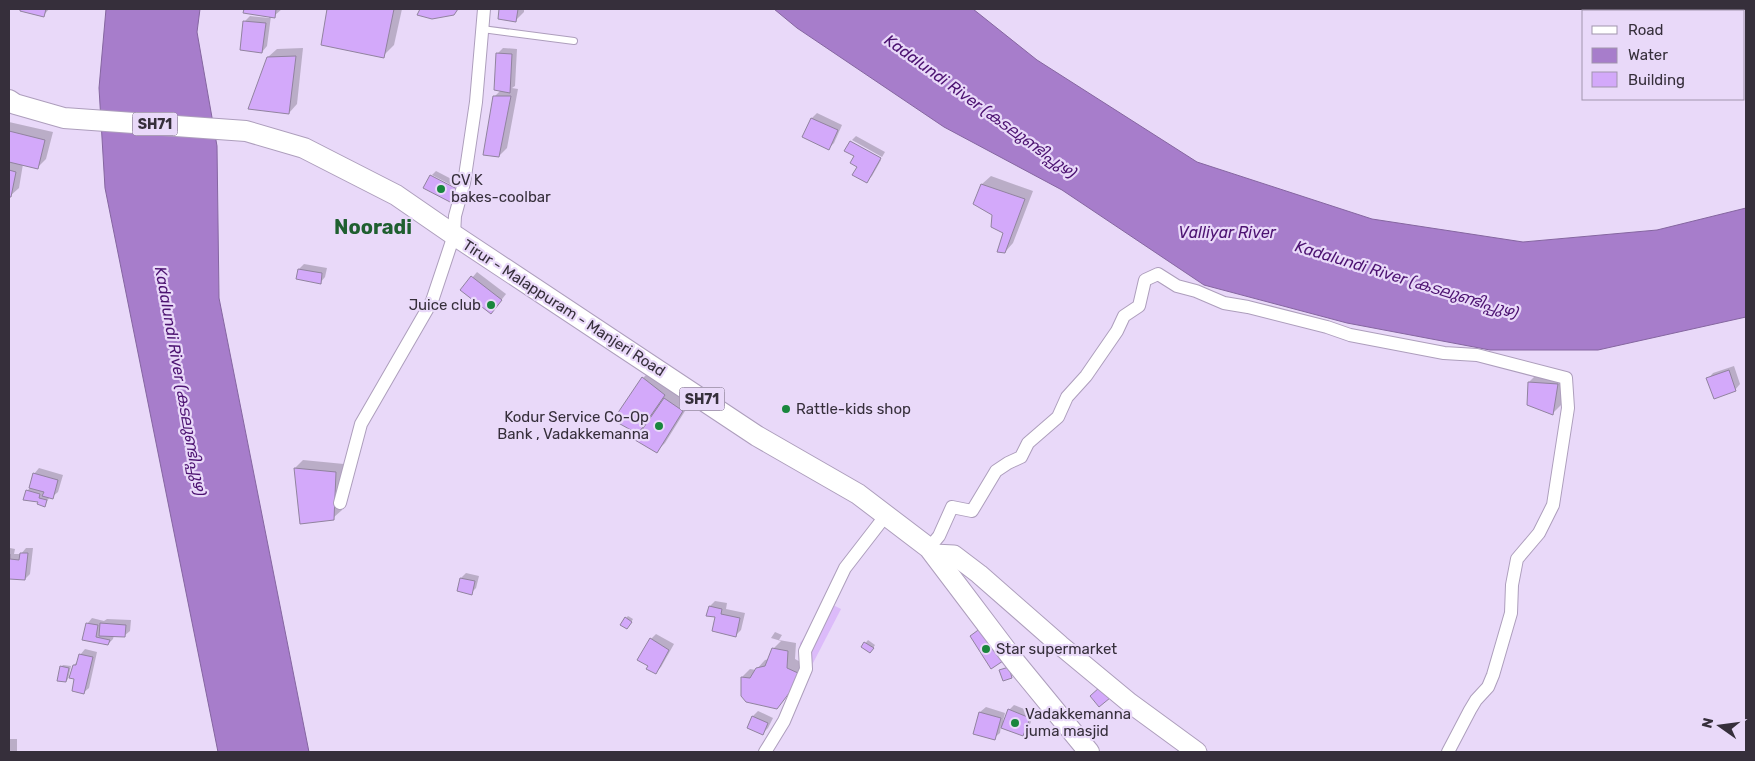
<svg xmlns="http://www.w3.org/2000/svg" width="1755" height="761" font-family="Rubik,'Noto Sans Malayalam',sans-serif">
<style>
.green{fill:#dcbbfa}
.water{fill:#a77dcb;stroke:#8566a0}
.shadow{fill:#0003}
.building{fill:#d3a9fa;stroke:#91839f}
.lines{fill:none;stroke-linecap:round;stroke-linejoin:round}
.service-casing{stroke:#ad9ebc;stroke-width:8}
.minor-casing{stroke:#ad9ebc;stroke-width:14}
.secondary-casing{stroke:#ad9ebc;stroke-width:21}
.primary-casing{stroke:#ad9ebc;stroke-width:22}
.service{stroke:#fff;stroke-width:6}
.minor{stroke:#fff;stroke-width:12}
.secondary{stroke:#fff;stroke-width:19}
.primary{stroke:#fff;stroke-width:20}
.poi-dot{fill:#19863d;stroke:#e9d9f9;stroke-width:2}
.labels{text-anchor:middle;stroke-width:4.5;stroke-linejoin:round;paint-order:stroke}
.shield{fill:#e9d9f9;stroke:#6c6274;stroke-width:1}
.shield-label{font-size:14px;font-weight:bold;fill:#362f3b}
.poi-label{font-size:15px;fill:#362f3b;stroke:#e9d9f9;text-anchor:start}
.street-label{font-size:15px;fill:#362f3b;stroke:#e9d9f9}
.water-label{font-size:16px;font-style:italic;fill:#4c1271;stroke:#e9d9f9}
.district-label{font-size:20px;font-weight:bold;fill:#1f5f30;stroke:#e9d9f9}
</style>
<rect width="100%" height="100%" fill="#e9d9f9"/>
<polygon class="green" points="831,604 841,609 812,665 799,660 800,643"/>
<g class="water">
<polygon points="106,9 200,9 197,32 217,146 219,298 309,752 218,752 105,188 99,88"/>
<polygon points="774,9 973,9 1037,60 1197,162 1372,219 1523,242 1657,230 1746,208 1746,317 1598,350 1490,350 1347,323 1204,285 1062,190 944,127 797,28"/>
</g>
<g class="shadow">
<polygon points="22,9 49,9 43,16 21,10"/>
<polygon points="245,9 282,9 274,16 271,16 267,46 262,52 245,21 250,16 269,18 269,16 245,12"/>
<polygon points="329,9 402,9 394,45 383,56 322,44"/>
<polygon points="500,9 524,9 524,12 515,21 500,18"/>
<polygon points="303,48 297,104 289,113 268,57 277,49"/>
<polygon points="503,48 517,49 515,86 512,88 518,89 507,148 499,156 495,96 501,90 497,54"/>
<polygon points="817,113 842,125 834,143 829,148 803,137 812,118"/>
<polygon points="9,122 53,132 46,159 38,167 23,164 19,188 10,196 9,196"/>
<polygon points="856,136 885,152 882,157 852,140"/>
<polygon points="850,143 881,160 872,176 867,181 858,166"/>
<polygon points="436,171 463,185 461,190 432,175"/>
<polygon points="991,176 1033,191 1013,243 1005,252 1004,232 993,214 975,204 982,184"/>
<polygon points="304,264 327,268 325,277 320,283 299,269"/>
<polygon points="477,272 506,294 496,307 462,290"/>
<polygon points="1734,366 1740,384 1735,390 1708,379 1713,373"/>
<polygon points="651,370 690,403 665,443 657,451 646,426 645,425 638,433 643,378"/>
<polygon points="1537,374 1566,376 1561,405 1553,413 1529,382"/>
<polygon points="303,460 344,464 342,510 333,518 301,523 295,468"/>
<polygon points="39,468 63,475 58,492 52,497 50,497 44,505 27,491 31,487 34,474"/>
<polygon points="10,548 15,549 14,554 21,554 26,548 33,548 30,574 25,579 9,577 9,550"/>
<polygon points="466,573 479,576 476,588 471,593 461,578"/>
<polygon points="715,601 727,603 726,609 745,613 741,630 736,635 717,617 708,615 710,606"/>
<polygon points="628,616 633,619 629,626 626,618"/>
<polygon points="92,618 104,621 107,619 131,620 130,631 124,636 114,635 113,639 108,644 84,639 87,624"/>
<polygon points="775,632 782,635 779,640 796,643 795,659 806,665 795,686 777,708 742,677 750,669 756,670 765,660 769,659 773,649 781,641 771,638"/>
<polygon points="656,634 674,644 661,667 655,673 649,665 651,639"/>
<polygon points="868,640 875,645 872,650 863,646"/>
<polygon points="85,649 97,652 89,688 83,693 76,678 74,665 78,661 80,655"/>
<polygon points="63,665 71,666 68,679 66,681 61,667"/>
<polygon points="1014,705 1034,713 1028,730 1023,735 1001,726 1000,733 994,738 975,733 980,712 986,707 1005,713 1003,721 1004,722 1009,710"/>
<polygon points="758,711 773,718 768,728 763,733 748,727 753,716"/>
<rect x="9" y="739" width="8" height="13"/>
</g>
<g class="building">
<polygon points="20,9 46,9 44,17 20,11"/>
<polygon points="244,9 276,9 275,18 243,13"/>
<polygon points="327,9 394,9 384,58 321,45"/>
<polygon points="420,9 458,9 454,15 432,19 417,15"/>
<polygon points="499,9 518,9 516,22 498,19"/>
<polygon points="243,21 266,23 262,53 240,50"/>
<polygon points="496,53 512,54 510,93 494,90"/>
<polygon points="296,56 289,114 248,109 267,57"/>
<polygon points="493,96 511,96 499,157 483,155"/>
<polygon points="811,118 838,130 829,150 802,137"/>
<polygon points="9,131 45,140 38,169 9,162"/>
<polygon points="850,141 881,158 867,183 852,175 857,167 850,163 854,156 844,151"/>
<polygon points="9,170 16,172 11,197 9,197"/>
<polygon points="430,175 459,190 452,203 423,188"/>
<polygon points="981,184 1025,199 1005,253 997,252 1003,233 991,227 992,215 973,204"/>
<polygon points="298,269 322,273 321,284 296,279"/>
<polygon points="471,276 502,300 491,314 460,290"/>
<polygon points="1729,370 1736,391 1714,399 1706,378"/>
<polygon points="642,377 665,395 638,434 613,420"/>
<polygon points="1528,382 1558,384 1553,415 1527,405"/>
<polygon points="664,398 683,411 657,453 635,440"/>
<polygon points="294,468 336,472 334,520 300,524"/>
<polygon points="33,473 58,480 53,499 42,496 44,492 29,488"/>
<polygon points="26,490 40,494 39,498 47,500 45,507 37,504 38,502 23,500"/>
<polygon points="20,553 28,553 25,580 9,579 9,554 10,554 10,559 19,560"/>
<polygon points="460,578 475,581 472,595 457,591"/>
<polygon points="709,606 722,609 721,614 740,618 736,637 712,631 715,617 706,616"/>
<polygon points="625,617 632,622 627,629 620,625"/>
<polygon points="86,623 98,625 96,637 110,640 108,645 82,640"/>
<polygon points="100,623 126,625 125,637 99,636"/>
<polygon points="981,628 1003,661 991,669 970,636"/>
<polygon points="650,638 669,650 656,674 646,669 648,666 637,660"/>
<polygon points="864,642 874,648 870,653 861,647"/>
<polygon points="772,648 788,651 787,668 798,673 793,688 777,709 746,702 741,696 741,677 750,678 756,668 765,666"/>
<polygon points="79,654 93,657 84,694 72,691 74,679 69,678 73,665 76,665"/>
<polygon points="60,666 69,668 66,682 57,681"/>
<polygon points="1009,667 1012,678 1003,681 999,670"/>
<polygon points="1100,687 1110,698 1099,707 1090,696"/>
<polygon points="1008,709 1030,718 1023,736 1001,728"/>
<polygon points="979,712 1001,718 995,740 973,734"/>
<polygon points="752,716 768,723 763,735 747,728"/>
</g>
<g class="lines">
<g class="service-casing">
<polyline id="service" points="482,29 574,41"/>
</g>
<g class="minor-casing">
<g id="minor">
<polyline points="340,503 361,424 432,301 454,235 455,216 464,183 476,102 484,9"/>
<polyline points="929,548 939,536 952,507 972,511 996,471 1008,463 1021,457 1028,443 1058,417 1067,397 1086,376 1117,331 1124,316 1139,306 1145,280 1158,274 1177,286 1196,291 1224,303 1248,307 1327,327 1350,335 1444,353 1477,355 1566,378 1568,408 1553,505 1539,533 1517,559 1512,585 1511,613 1493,675 1488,687 1476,700 1470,710 1448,752"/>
<polyline points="765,752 784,721 806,669 805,651 845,568 886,515"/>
</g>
</g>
<g class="secondary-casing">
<polyline id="secondary" points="934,554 954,555 979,574 1060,645 1130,703 1197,752"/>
</g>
<g class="primary-casing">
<polyline id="primary" points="9,100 15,104 64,118 246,131 304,148 396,195 454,235 757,436 858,494 929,548 1016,663 1089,752"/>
</g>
<use href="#service" class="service"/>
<use href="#minor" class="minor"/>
<use href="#secondary" class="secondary"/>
<use href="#primary" class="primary"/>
</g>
<g class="poi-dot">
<circle cx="441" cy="189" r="5"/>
<circle cx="491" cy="305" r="5"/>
<circle cx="786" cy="409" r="5"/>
<circle cx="659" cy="426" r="5"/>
<circle cx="986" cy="649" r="5"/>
<circle cx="1015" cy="723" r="5"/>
</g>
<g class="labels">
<g class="shield">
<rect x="132.5" y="112.5" width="45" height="23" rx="4"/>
<rect x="679.5" y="387.5" width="45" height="23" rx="4"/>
</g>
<g class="shield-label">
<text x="155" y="129">SH71</text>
<text x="702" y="404">SH71</text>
</g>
<g class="poi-label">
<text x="451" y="185">CV K<tspan x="451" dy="17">bakes-coolbar</tspan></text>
<text x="481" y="310" text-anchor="end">Juice club</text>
<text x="796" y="414">Rattle-kids shop</text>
<text x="649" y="422" text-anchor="end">Kodur Service Co-Op<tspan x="649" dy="17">Bank , Vadakkemanna</tspan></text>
<text x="996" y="654">Star supermarket</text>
<text x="1025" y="719">Vadakkemanna<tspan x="1025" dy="17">juma masjid</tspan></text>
</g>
<g class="street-label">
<text transform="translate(564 308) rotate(33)" y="5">Tirur - Malappuram - Manjeri Road</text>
</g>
<g class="water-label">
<text transform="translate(981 106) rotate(36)" y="6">Kadalundi River (കടലുണ്ടിപ്പുഴ)</text>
<text x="1227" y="238">Valliyar River</text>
<text transform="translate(1407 279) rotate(17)" y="6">Kadalundi River (കടലുണ്ടിപ്പുഴ)</text>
<text transform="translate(181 381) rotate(80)" y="6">Kadalundi River (കടലുണ്ടിപ്പുഴ)</text>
</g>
<g class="district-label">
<text x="373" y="234">Nooradi</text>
</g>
</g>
<rect width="1755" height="761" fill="none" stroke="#362f3b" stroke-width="20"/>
<rect x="1582" y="10" width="162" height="90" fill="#e9d9f9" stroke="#a195ad"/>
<rect x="1592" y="26" width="25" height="8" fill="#ffffff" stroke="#a195ad"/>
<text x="1628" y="35" font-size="15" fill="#362f3b">Road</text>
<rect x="1592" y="48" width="25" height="15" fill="#a77dcb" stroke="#a195ad"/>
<text x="1628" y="60" font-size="15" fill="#362f3b">Water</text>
<rect x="1592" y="72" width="25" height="15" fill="#d3a9fa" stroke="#a195ad"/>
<text x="1628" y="85" font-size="15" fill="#362f3b">Building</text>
<g transform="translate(1720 726) rotate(284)" stroke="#e9d9f9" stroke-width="4" paint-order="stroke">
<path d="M0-4L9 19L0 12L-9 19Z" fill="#362f3b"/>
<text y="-8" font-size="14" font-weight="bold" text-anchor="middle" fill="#362f3b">N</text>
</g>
</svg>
